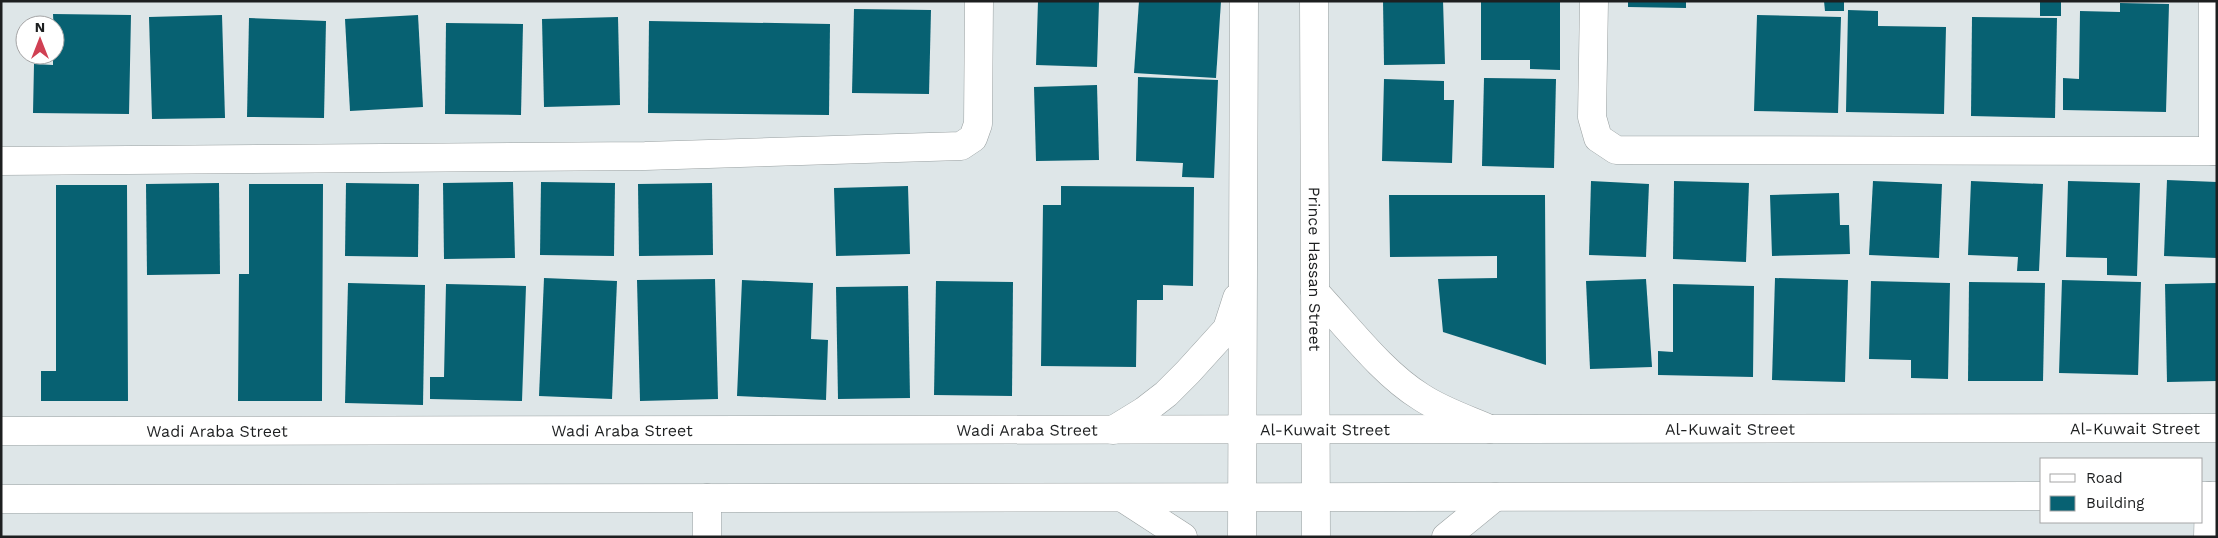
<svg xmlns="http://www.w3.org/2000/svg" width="2218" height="538" font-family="'Work Sans',sans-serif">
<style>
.building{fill:#076172}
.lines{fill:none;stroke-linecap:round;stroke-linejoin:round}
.street-casing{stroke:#99a0a1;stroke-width:29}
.secondary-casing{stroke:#99a0a1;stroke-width:29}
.primary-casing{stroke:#99a0a1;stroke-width:29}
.street{stroke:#fff;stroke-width:28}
.secondary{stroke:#fff;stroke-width:28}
.primary{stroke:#fff;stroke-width:28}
.labels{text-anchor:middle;stroke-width:5;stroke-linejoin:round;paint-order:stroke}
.street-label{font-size:16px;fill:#1d1f20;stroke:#fff}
</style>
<rect width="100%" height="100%" fill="#dee6e8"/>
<g class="building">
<polygon points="1038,1 1099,1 1097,67 1036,65"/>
<polygon points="1139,1 1221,1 1216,78 1134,73"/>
<polygon points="1383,1 1443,1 1445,64 1384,65"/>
<polygon points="1481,1 1560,1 1560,70 1530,69 1530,60 1481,60"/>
<polygon points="1628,1 1686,1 1686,8 1628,7"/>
<polygon points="1824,1 1844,1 1844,11 1825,11"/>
<rect x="2040" y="1" width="21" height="15"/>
<polygon points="2120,3 2169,4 2166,112 2063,110 2063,78 2079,79 2080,11 2120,12"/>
<polygon points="854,9 931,10 929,94 852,93"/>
<polygon points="1848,10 1878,11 1878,26 1946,27 1944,114 1846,112"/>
<polygon points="53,14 131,15 129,114 33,113 34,64 53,65 53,55 55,55"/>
<polygon points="222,15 225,118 152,119 149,17"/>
<polygon points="418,15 423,107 350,111 345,19"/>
<polygon points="1757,15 1841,17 1838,113 1754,111"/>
<polygon points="618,17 620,105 544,107 542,19"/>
<polygon points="1972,17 2057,18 2055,118 1971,116"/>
<polygon points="249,18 326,21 324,118 247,117"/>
<polygon points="649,21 830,24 829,115 648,113"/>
<polygon points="446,23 523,24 521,115 445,114"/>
<polygon points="1138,77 1218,80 1214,178 1182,177 1183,163 1136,161"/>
<polygon points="1484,78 1556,79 1554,168 1482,166"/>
<polygon points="1384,79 1444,81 1444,100 1454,100 1452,163 1382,161"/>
<polygon points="1097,85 1099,160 1036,161 1034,87"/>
<polygon points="2167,180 2217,182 2217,258 2164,256"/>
<polygon points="1591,181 1649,184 1646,257 1589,255"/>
<polygon points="1674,181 1749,183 1746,262 1673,259"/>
<polygon points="1873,181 1942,184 1939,258 1869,255"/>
<polygon points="1971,181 2043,184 2039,271 2017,271 2018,257 1968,255"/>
<polygon points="2068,181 2140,183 2137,276 2107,275 2107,258 2066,257"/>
<polygon points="513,182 515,258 444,259 443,183"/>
<polygon points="541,182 615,183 614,256 540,255"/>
<polygon points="219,183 220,274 147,275 146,184"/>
<polygon points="346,183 419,184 418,257 345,256"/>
<polygon points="712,183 713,255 639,256 638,184"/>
<polygon points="249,184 323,184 322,401 238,401 239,274 249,274"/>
<polygon points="56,185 127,185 128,401 41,401 41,371 56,371"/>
<polygon points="908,186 910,254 836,256 834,188"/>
<polygon points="1061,186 1194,187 1193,286 1163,285 1163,300 1137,300 1136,367 1041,366 1043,205 1061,205"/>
<polygon points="1839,193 1840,225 1849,225 1850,254 1772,256 1770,195"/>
<polygon points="1389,195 1545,195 1546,365 1443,332 1438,279 1497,278 1497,256 1390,257"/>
<polygon points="544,278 617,281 612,399 539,396"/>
<polygon points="1775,278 1848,280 1845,382 1772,380"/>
<polygon points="715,279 718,399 640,401 637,280"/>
<polygon points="1646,279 1652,367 1590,369 1586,281"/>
<polygon points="742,280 813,283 811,339 828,340 826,400 737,396"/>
<polygon points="2062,280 2141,282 2138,375 2059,373"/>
<polygon points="936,281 1013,282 1012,396 934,395"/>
<polygon points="1871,281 1950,283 1948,379 1911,378 1911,360 1869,359"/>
<polygon points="1969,282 2045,283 2043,381 1968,381"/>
<polygon points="348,283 425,285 423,405 345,403"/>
<polygon points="2217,283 2217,381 2167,382 2165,284"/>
<polygon points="446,284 526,286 522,401 430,399 430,377 444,377"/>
<polygon points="1673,284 1754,286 1753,377 1658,375 1658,351 1673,352"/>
<polygon points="908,286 910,398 838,399 836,287"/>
</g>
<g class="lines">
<g class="street-casing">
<g id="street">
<polyline points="1594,1 1592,117 1598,138 1616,150 2217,151"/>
<polyline points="2213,1 2213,151"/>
<polyline points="1,161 645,156 961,146 973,138 978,124 979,1"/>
<polyline points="707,537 707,498"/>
<polyline points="2208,537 2209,496"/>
</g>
</g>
<g class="secondary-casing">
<g id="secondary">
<path id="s1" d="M1 431 2217 428"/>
<polyline points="2202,496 2217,496"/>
<polyline points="1,499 2042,496"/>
</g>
</g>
<g class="primary-casing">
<g id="primary">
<path id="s2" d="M1314 1 1316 537"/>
<path d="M1315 292C1347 326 1382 373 1421 397 1442 411 1467 419 1490 429"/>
<polyline points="1113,430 1144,411 1166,394 1188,372 1227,329 1237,298"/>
<polyline points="1123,498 1183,537"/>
<polyline points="1242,537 1244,1"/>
<polyline points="1446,537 1495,497"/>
</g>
</g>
<use href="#street" class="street"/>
<use href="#secondary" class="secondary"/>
<use href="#primary" class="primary"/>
</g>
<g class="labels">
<g class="street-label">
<text dy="6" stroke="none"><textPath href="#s2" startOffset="268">Prince Hassan Street</textPath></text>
<text dy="6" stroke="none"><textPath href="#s1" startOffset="1729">Al-Kuwait Street</textPath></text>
<text dy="6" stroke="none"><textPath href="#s1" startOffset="2134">Al-Kuwait Street</textPath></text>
<text dy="6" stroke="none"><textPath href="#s1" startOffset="1324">Al-Kuwait Street</textPath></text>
<text dy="6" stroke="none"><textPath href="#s1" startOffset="621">Wadi Araba Street</textPath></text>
<text dy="6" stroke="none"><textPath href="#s1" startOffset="1026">Wadi Araba Street</textPath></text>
<text dy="6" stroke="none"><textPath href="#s1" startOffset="216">Wadi Araba Street</textPath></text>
</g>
</g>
<rect width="2218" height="538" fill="none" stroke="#1d1f20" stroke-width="5"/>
<rect x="2040" y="458" width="162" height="65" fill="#ffffff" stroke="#a5a5a6"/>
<rect x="2050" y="474" width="25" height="8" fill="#ffffff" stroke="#a5a5a6"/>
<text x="2086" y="483" font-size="15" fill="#1d1f20">Road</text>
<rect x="2050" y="496" width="25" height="15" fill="#076172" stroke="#a5a5a6"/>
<text x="2086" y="508" font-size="15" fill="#1d1f20">Building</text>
<g transform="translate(40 40)"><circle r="24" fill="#ffffff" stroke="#a5a5a6"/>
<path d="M0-4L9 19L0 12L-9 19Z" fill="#d04053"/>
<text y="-8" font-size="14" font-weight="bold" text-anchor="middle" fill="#1d1f20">N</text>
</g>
</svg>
